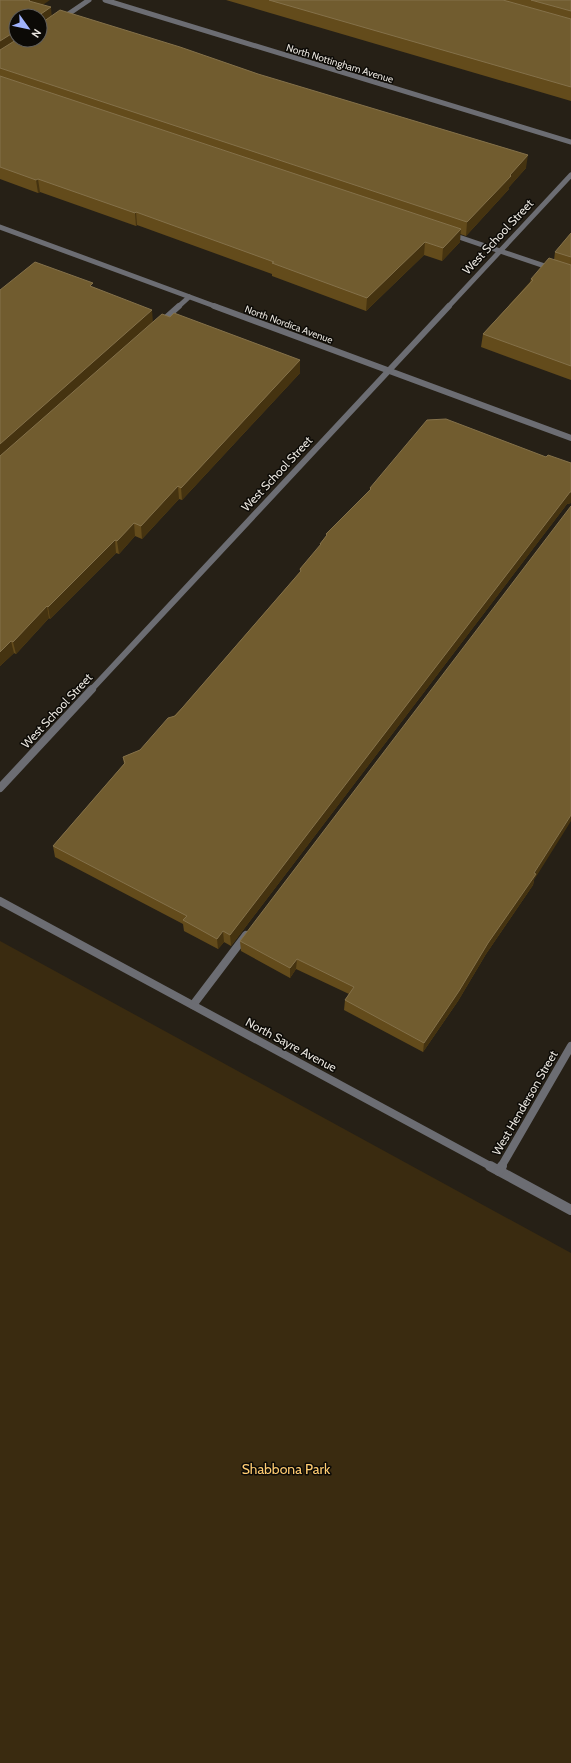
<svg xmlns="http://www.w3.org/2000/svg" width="571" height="1763" font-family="Cabin,sans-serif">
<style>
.green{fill:#3a2b10}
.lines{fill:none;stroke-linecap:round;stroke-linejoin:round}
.service-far2{stroke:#6c6d73;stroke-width:5}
.service-far1{stroke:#6c6d73;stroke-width:6}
.service{stroke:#6c6d73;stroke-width:8}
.minor-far3{stroke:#6c6d73;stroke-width:5}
.minor-far2{stroke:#6c6d73;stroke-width:6}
.minor-far1{stroke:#6c6d73;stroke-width:8}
.minor{stroke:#6c6d73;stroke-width:10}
.wall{fill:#634b1b;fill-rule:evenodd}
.shaded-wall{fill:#453310}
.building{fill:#715c2f;stroke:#84714a}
.labels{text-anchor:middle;stroke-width:3;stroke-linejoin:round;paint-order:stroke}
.far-street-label{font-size:10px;fill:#e7e3dc;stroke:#0c0a06}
.street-label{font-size:12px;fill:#e7e3dc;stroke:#0c0a06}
.near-park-label{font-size:14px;fill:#ffcc72;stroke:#0c0a06}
</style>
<rect width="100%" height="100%" fill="#262016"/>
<polygon class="green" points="0,941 571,1253 571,1763 0,1763"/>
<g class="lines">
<g class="service-far2">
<polyline points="61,19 89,0"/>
<polyline points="450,234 571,275"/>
<polyline points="178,307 189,297"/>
</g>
<polyline class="service-far1" points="160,323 179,306"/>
<polyline class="service" points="193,1005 246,935"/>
<g class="minor-far3">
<polyline points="105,0 571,142"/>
<polyline points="0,227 217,307"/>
<polyline points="448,307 571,175"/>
</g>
<g class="minor-far2">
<polyline points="214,306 571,438"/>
<polyline points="91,690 449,306"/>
</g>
<g class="minor-far1">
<polyline points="0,788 92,689"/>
<polyline points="0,901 492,1167"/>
<polyline points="501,1167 571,1046"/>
</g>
<g class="minor">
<polyline points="490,1166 571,1210"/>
<polyline points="499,1171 502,1166"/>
</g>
</g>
<g class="wall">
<path d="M0 0 43 5 52 16 526 168 509 187V189L466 236 460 234V242L442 261 424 255 366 311 272 276V274L137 225 136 226 40 192 38 193 0 179ZM16 16H40V40H16Z"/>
<polygon points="226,0 571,0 571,101"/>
<polygon points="571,233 571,380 481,347 483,334 530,282 531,279 554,260 555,252"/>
<polygon points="93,287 153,322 170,317 300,360 300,373 182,500 179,499 142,539 135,536 119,554 116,553 50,619 49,618 16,654 14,653 0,666 0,290"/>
<polygon points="546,457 571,463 571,503 567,504 231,946 224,942 218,949 184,931 183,924 55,857 53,846 124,764 123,757 140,750 183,707 300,572 300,569 320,546 320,544 326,536 326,534 370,490 370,488"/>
<polygon points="534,880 533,885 486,954 458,1001 423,1052 344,1010 345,1000 349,994 296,969 290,978 241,951 240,941"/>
</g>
<g class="shaded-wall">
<polygon points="30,0 50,0 31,13 29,1"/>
<polygon points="51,7 52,20 40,29 40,16 38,16"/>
<polygon points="16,31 16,40 0,55 0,41"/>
<polygon points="528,155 526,168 509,187 509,189 466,236 467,222"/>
<polygon points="38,179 40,192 38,193 36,180"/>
<polygon points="136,212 137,225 136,226 135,213"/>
<polygon points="461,229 460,242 442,261 443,248"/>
<polygon points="425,242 424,255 366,311 367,298"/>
<polygon points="152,310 153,323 0,459 0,444"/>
<polygon points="300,360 300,373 182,500 181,488"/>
<polygon points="178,486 179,499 142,539 141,526"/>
<polygon points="570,492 571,492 571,503 567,504 231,946 230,935"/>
<polygon points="134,523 135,536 119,554 117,541"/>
<polygon points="115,540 116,553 50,619 48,607"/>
<polygon points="47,606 49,618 16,654 13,642"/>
<polygon points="11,641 14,653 0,666 0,652"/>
<polygon points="571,815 571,821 534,880 533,885 486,954 458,1001 423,1052 424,1043 488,943 534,873"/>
<polygon points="223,931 224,942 218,949 217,939"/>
<polygon points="297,959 296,969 290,978 290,968"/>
</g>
<g class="building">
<polygon points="0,0 30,0 29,1 51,7 38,16 16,16 16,31 0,41"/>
<polygon points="269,0 503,0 571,19 571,87"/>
<polygon points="531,0 571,0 571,11"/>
<polygon points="60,10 180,47 258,74 528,155 510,175 511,176 467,222 0,68 0,50 16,40 40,40 40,24"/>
<polygon points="0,76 461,229 443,248 425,242 367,298 272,263 274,262 136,212 135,213 38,179 36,180 0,167"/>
<polygon points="571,233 571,257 555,252"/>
<polygon points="549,258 571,265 571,366 483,334 533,280 531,279"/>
<polygon points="35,262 93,283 90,286 152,310 0,444 0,290"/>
<polygon points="174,313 300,360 181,488 178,486 141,526 134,523 117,541 115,540 48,607 47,606 13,642 11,641 0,652 0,456 162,314 170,317"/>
<polygon points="446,419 546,457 548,455 571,463 571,492 570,492 230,935 223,931 217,939 183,920 187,916 53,846 125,763 123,757 140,750 168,718 175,716 183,707 301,571 300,569 321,544 320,544 327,535 326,534 371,489 370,488 427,420"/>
<polygon points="571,506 571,815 534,873 536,874 488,943 459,991 424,1043 345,1000 354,987 297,959 290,968 240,941"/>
</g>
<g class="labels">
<g class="far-street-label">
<text transform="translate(340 63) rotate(17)" y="4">North Nottingham Avenue</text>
<text transform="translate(289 324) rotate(20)" y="4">North Nordica Avenue</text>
</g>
<g class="street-label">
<text transform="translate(498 237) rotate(-47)" y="4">West School Street</text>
<text transform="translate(277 474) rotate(-47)" y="4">West School Street</text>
<text transform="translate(57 711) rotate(-47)" y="4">West School Street</text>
<text transform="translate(291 1045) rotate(28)" y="4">North Sayre Avenue</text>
<text transform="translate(525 1103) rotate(-60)" y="4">West Henderson Street</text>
</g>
<g class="near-park-label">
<text x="286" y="1474">Shabbona Park</text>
</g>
</g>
<g transform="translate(28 28) rotate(123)"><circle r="19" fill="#0c0a06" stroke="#64615c"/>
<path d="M0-3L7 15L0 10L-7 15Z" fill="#a0b3fd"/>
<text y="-6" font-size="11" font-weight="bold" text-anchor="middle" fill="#e7e3dc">N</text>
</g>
</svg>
